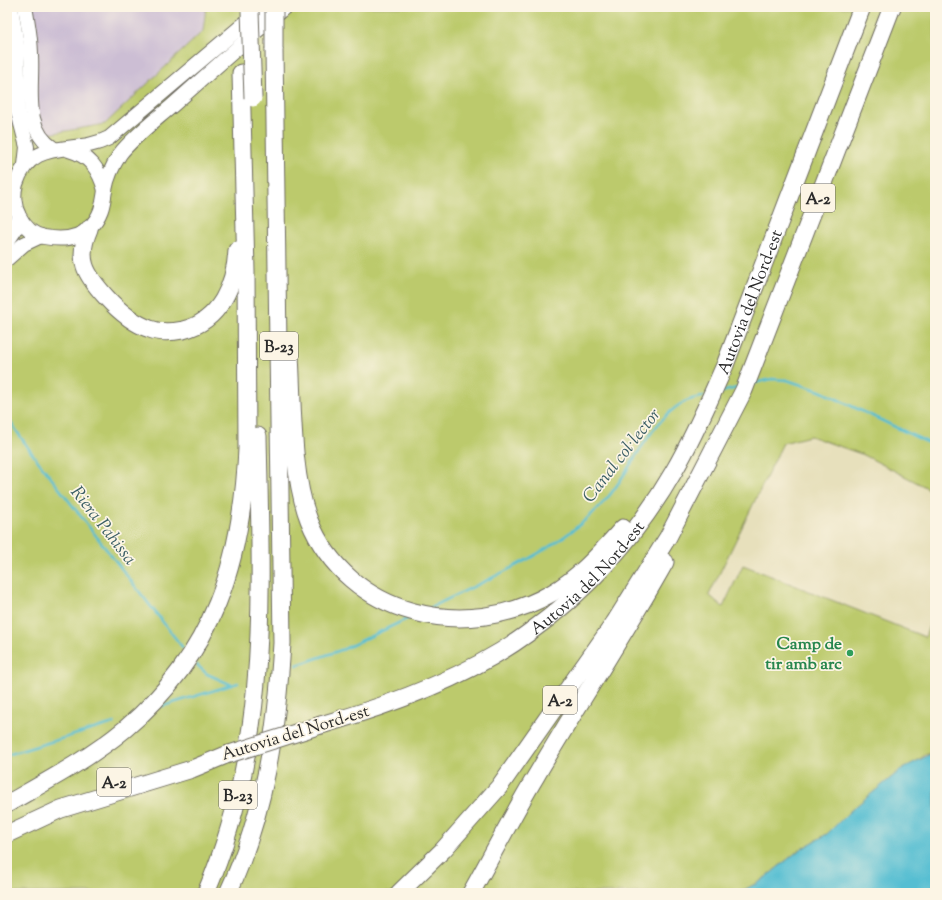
<svg xmlns="http://www.w3.org/2000/svg" width="942" height="900" font-family="'Sorts Mill Goudy',serif">
<style>
.industrial{fill:#ccbed4}
.green{fill:#bcca6c;stroke:#747a4c}
.water{fill:#55bed2;stroke:#40747e}
.lines{fill:none;stroke-linecap:round;stroke-linejoin:round}
.stream{stroke:#55bed2;stroke-width:2.5}
.major-casing{stroke:#6d6a5e;stroke-width:16}
.highway-casing{stroke:#6d6a5e;stroke-width:19}
.major{stroke:#fff;stroke-width:14}
.highway{stroke:#fff;stroke-width:17}
.highway-bridge-casing{stroke:#6d6a5e;stroke-width:19;stroke-linecap:butt}
.highway-bridge{stroke:#fff;stroke-width:17}
.leisure-dot{fill:#2e9e5b;stroke:#fcf5e5;stroke-width:1.5}
.labels{text-anchor:middle;stroke-width:3.5;stroke-linejoin:round;paint-order:stroke}
.shield{fill:#fcf5e5;stroke:#6a6863;stroke-width:1}
.shield-label{font-size:16px;font-weight:bold;fill:#2b2b2b}
.street-label{font-size:17px;fill:#2b2b2b;stroke:#fcf5e5}
.leisure-label{font-size:17px;font-weight:bold;fill:#27864d;stroke:#fcf5e5;text-anchor:end}
.water-label{font-size:18px;font-style:italic;fill:#3a5e65;stroke:#fcf5e5}
</style>
<rect width="100%" height="100%" fill="#fcf5e5"/>
<filter id="ink" filterUnits="userSpaceOnUse"><feTurbulence type="fractalNoise" baseFrequency=".025" numOctaves="2"/><feDisplacementMap in="SourceGraphic" scale="8" xChannelSelector="R" yChannelSelector="G"/><feConvolveMatrix kernelMatrix="1 2 1 2 8 2 1 2 1" color-interpolation-filters="sRGB"/></filter>
<filter id="wash" filterUnits="userSpaceOnUse"><feTurbulence type="fractalNoise" baseFrequency=".012" numOctaves="4" result="noise"/><feDisplacementMap in="SourceGraphic" scale="16" xChannelSelector="R" yChannelSelector="G"/><feGaussianBlur stdDeviation="0.9" result="paint"/><feColorMatrix in="noise" values="0 0 0 0 0 0 0 0 0 0 0 0 0 0 0 0 0 1.4 0 .05"/><feComposite in="paint" operator="in"/></filter>
<g filter="url(#wash)">
<rect width="100%" height="100%" fill="#e7e0bc"/>
<polygon class="industrial" points="7,7 206,7 204,31 105,124 49,134 7,124"/>
<polygon class="green" points="206,7 935,7 935,492 864,455 810,436 783,443 709,595 723,607 743,565 925,637 935,609 935,752 925,755 877,791 850,811 827,834 798,851 761,881 738,893 7,893 7,124 49,134 105,124 203,31"/>
<polygon class="water" points="935,752 935,884 928,893 738,893 761,881 798,851 827,834 850,811 903,768"/>
<g class="lines">
<g class="stream">
<polyline points="754,383 772,379 787,380 820,391 935,446"/>
<polyline points="721,392 737,388"/>
<polyline points="7,417 31,452 183,648"/>
<path d="M430 608C491 577 564 550 609 496 632 468 651 420 684 402 690 399 698 398 704 396"/>
<polyline points="197,665 207,674 232,685"/>
<polyline points="297,665 344,649 411,617"/>
<polyline points="163,706 238,683"/>
<polyline points="7,755 114,723"/>
</g>
</g>
</g>
<g filter="url(#ink)">
<g class="lines">
<g class="major-casing">
<g id="major">
<polyline points="11,7 17,45 18,112 27,147 25,165"/>
<path d="M25 7C28 23 31 39 31 56 33 88 22 129 54 149"/>
<path d="M264 7 109 138C75 156 31 136 16 184 13 194 14 207 19 216 24 226 33 235 44 237 60 240 77 240 89 228 101 217 103 205 105 190 107 178 113 165 120 154 133 137 157 119 173 105 210 72 247 39 285 7"/>
<path d="M69 150C90 156 99 169 105 190"/>
<polyline points="7,242 15,230 18,214"/>
<polyline points="7,259 24,244 41,236"/>
</g>
</g>
<g class="highway-casing">
<g id="highway">
<path d="M89 229C76 259 85 274 106 297 118 310 132 323 150 329 160 333 173 332 183 330 220 321 235 285 237 250"/>
<path d="M290 355C293 404 291 474 309 520 348 617 466 643 552 593 580 577 602 551 623 528"/>
<path id="s1" d="M321 725C391 705 468 677 527 634 587 592 638 534 674 471 694 437 709 401 725 365L862 7"/>
<path d="M7 804C47 781 89 759 125 729 214 654 242 561 247 449L246 271 241 73"/>
<polyline points="7,834 61,809 192,769 226,755"/>
<path d="M206 893C270 742 261 596 258 436"/>
<path d="M228 893C265 814 277 729 282 643L274 49"/>
<polyline points="399,893 443,850 499,787 615,622 668,537 744,390 892,7"/>
<path d="M471 893C493 854 513 814 536 776 578 704 624 635 665 562"/>
</g>
</g>
<use href="#major" class="major"/>
<use href="#highway" class="highway"/>
<g class="highway-bridge-casing">
<g id="highway-bridge">
<polyline points="274,7 274,49"/>
<polyline points="250,11 253,98"/>
<polyline points="226,755 321,725"/>
</g>
</g>
<use href="#highway-bridge" class="highway-bridge"/>
</g>
</g>
<circle class="leisure-dot" cx="850" cy="653" r="4"/>
<g class="labels">
<g class="shield">
<rect x="801" y="184" width="34" height="28" rx="3"/>
<rect x="260" y="332" width="38" height="28" rx="3"/>
<rect x="543" y="686" width="34" height="28" rx="3"/>
<rect x="97" y="768" width="34" height="28" rx="3"/>
<rect x="219" y="781" width="38" height="28" rx="3"/>
</g>
<g class="shield-label">
<text x="818" y="204">A-2</text>
<text x="279" y="352">B-23</text>
<text x="560" y="706">A-2</text>
<text x="114" y="788">A-2</text>
<text x="238" y="801">B-23</text>
</g>
<g class="street-label">
<text dy="6" stroke="none"><textPath href="#s1" startOffset="633">Autovia del Nord-est</textPath></text>
<text dy="6" stroke="none"><textPath href="#s1" startOffset="309">Autovia del Nord-est</textPath></text>
<text transform="translate(295 732) rotate(-17)" y="6">Autovia del Nord-est</text>
</g>
<g class="leisure-label">
<text x="842" y="649">Camp de<tspan x="842" dy="20">tir amb arc</tspan></text>
</g>
<g class="water-label">
<text transform="translate(621 455) rotate(-52)" y="6">Canal col·lector</text>
<text transform="translate(104 525) rotate(52)" y="6">Riera Pahissa</text>
</g>
</g>
<rect width="942" height="900" fill="none" stroke="#fcf5e5" stroke-width="24"/>
</svg>
